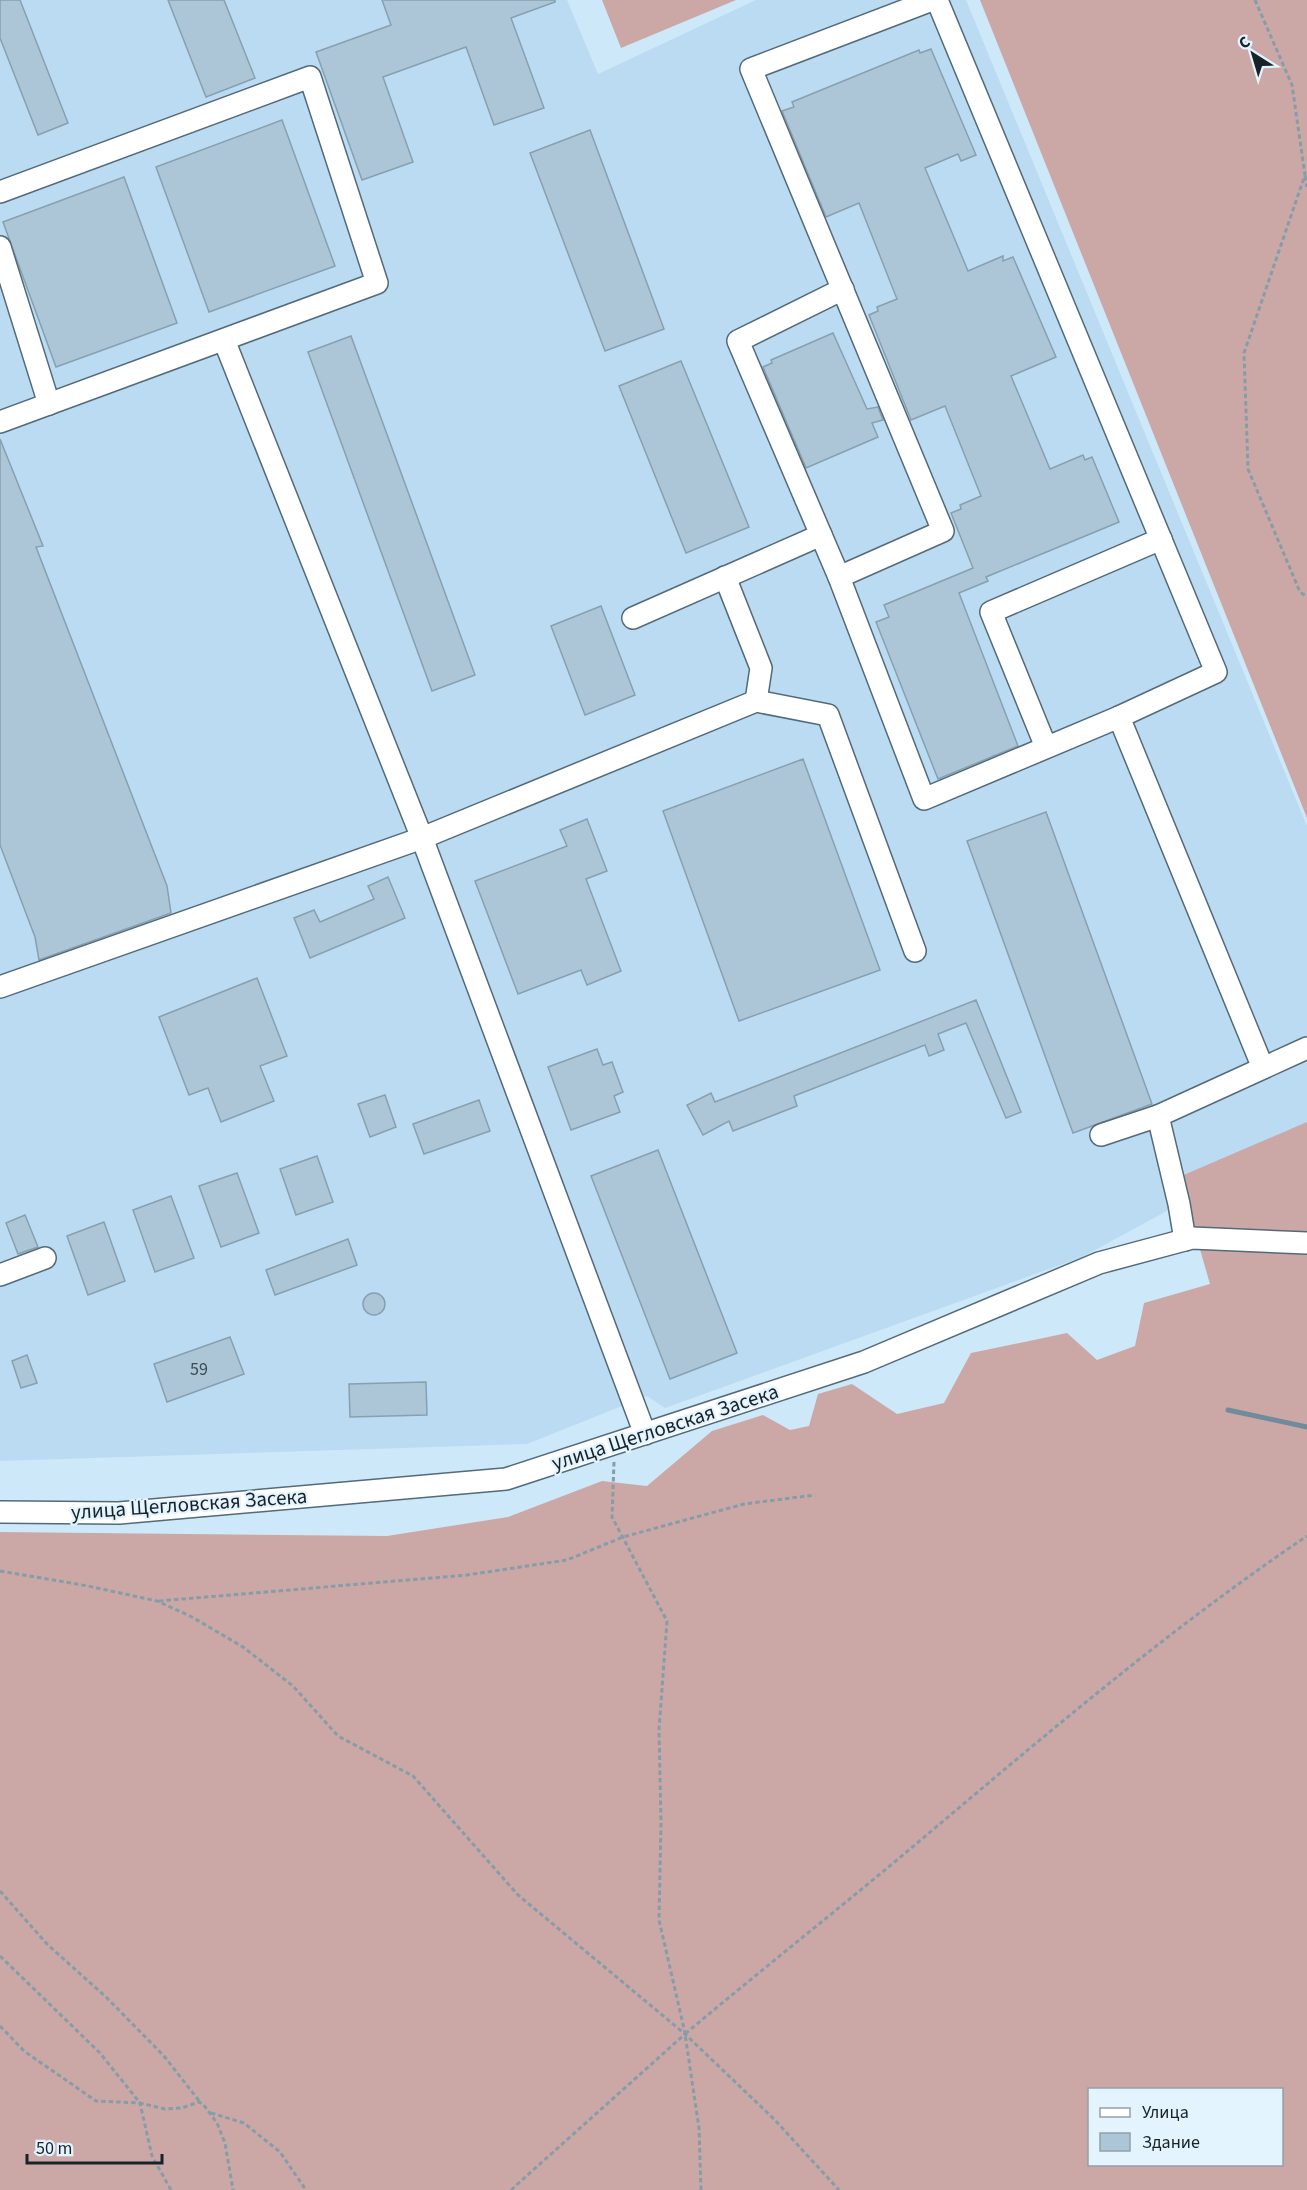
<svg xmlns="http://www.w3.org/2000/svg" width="1307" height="2190" font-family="'Source Sans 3',sans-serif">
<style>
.built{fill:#badbf1}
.forest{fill:#cba8a6;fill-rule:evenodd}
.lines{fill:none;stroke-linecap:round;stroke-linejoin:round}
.stream{stroke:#6f8b9c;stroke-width:5}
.building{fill:#acc6d7;stroke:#87a0b0;stroke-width:1.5}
.minor-casing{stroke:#526a79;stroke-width:24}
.path{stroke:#879ca9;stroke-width:3;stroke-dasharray:4.5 3;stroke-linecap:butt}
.minor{stroke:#fff;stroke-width:21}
.labels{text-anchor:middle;stroke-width:4.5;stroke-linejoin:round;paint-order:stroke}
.number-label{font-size:18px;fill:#3d4b54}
.street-label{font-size:21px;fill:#182229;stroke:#e3f4fe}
</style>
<rect width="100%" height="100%" fill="#cde8f9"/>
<polygon class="built" points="0,0 567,0 598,74 756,0 966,0 1307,826 1307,1135 1082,1257 665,1408 647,1396 527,1444 0,1461"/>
<g class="forest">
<polygon points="602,0 736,0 621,48"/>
<polygon points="980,0 1307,0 1307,818"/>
<path d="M1307 1122V2190H0V1532L387 1536 508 1517 602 1481 647 1486 712 1431 763 1415 790 1430 809 1426 818 1394 852 1384 897 1414 944 1403 971 1353 1067 1333 1097 1360 1135 1346 1144 1303 1210 1284 1179 1177ZM1090 2090H1282V2164H1090Z"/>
</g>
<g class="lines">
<polyline class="stream" points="1228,1410 1307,1427"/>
</g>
<g class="building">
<polygon points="0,0 20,0 68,123 38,135 0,38"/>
<polygon points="168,0 224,0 255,78 206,97"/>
<polygon points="382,0 555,0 555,2 511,18 544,108 494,125 466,47 383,77 413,162 362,180 316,52 391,25"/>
<polygon points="931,49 976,155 961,161 958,154 925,168 968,271 1003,256 1003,261 1013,257 1056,357 1011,376 1050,469 1083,455 1085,460 1092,457 1119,522 986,577 988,581 959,593 1018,746 938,779 876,622 889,617 884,605 973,568 951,513 961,509 960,505 981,496 945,406 911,420 869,315 878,311 877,307 897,299 859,203 826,217 782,111 794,107 792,102 919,50 920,53"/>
<polygon points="282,120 335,266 209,312 156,167"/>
<polygon points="590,130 664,329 605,351 530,153"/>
<polygon points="124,177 177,323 56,367 3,222"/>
<polygon points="833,333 867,409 878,407 883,420 872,423 878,437 806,468 763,367 772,363 771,360"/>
<polygon points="351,336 475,675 432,691 308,352"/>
<polygon points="681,361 749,527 686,553 619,386"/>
<polygon points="0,439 43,546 36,547 167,886 171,913 39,960 35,937 0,845"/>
<polygon points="601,606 635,695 585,715 551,626"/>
<polygon points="803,759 880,970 739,1021 663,811"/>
<polygon points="1046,812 1152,1104 1073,1133 967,841"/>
<polygon points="587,819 607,871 586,879 621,971 587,985 581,970 518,994 475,881 567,846 560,830"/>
<polygon points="388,877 405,918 310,958 294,918 314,910 320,922 374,899 368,886"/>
<polygon points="257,978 287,1056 260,1066 274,1101 221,1122 208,1088 189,1095 159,1017"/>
<polygon points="976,1000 1021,1112 1006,1118 966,1023 938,1034 944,1050 929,1056 925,1045 794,1096 797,1106 733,1131 729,1121 703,1135 687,1105 711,1093 715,1102"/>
<polygon points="597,1049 603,1065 612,1062 623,1092 614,1096 620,1112 571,1130 548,1067"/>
<polygon points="385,1095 396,1127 370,1137 358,1104"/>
<polygon points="479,1100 490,1131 424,1154 413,1124"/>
<polygon points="658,1150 737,1353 670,1379 591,1176"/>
<polygon points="317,1156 333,1202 296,1215 280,1169"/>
<polygon points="237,1173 259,1233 221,1247 199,1186"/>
<polygon points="171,1196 194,1258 155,1272 133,1210"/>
<polygon points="25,1215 38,1247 18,1254 6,1223"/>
<polygon points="104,1222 125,1281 88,1295 67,1236"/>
<polygon points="348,1239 357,1265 275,1295 266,1270"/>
<circle cx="374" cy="1304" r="11"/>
<polygon points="230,1337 244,1374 167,1402 154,1364"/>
<polygon points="27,1355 37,1383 21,1388 12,1361"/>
<polygon points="426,1382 427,1415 350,1417 349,1384"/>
</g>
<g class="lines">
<g class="minor-casing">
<g id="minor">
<polyline points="937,0 1216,672 1119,717 1263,1068"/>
<polyline points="0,192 310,77 377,283 0,422"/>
<polyline points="0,247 49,404"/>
<polyline points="843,289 738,341 839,577 924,799 1119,717"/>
<polyline points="224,340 422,838 645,1434"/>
<polyline points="725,577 761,668 756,701"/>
<polyline points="839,577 943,531 751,69 932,0"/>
<polyline points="633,618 821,535"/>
<polyline points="1046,747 991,612 1161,539"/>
<polyline points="0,987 422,838 756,701 828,715 915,951"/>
<polyline points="1158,1116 1179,1204 1185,1240"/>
<polyline points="1101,1135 1158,1116 1307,1048"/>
<polyline points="0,1275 45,1258"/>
<polyline points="0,1512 119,1513 506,1479 864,1362 1099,1263 1192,1238 1307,1243"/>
</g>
</g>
<g class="path">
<polyline points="1255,0 1292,85 1305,175 1244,353 1248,469 1300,592 1307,597"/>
<polyline points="1305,176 1307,187"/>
<polyline points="614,1462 612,1517 667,1621 659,1730 661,1823 659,1920 685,2033"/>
<polyline points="0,1571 88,1586 157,1601 192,1617 243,1647 293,1686 338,1736 413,1776 518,1895 685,2034 774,2119 839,2190"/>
<polyline points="159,1601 467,1575 567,1560 623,1537 744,1504 815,1495"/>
<polyline points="0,1891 47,1944 107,1998 164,2056 200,2102"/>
<polyline points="0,1956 100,2053 140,2103 165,2109 182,2108 199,2102 203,2104 217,2123 225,2143 233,2190"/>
<polyline points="0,2026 24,2051 96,2101 140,2103 152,2156 171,2190"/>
<polyline points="211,2113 244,2123 280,2152 306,2190"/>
<polyline points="511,2190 685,2034"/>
<path d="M701 2190 699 2128 685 2034C761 1970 840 1908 916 1844 1043 1737 1169 1629 1307 1536"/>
</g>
<use href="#minor" class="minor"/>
</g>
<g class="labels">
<g class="number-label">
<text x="199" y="1375">59</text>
</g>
<g class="street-label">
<text transform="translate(665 1427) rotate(-18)" y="7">улица Щегловская Засека</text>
<text transform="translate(189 1504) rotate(-4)" y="7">улица Щегловская Засека</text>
</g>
</g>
<rect x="1088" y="2088" width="195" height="78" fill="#e3f4fe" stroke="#92a0a9" stroke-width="1.5"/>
<rect x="1100" y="2108" width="30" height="9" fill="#ffffff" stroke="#92a0a9" stroke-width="1.5"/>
<text x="1142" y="2118" font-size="18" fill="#182229">Улица</text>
<rect x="1100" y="2133" width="30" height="18" fill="#acc6d7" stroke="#92a0a9" stroke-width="1.5"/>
<text x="1142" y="2148" font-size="18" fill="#182229">Здание</text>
<g transform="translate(1253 54) rotate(323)" stroke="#e3f4fe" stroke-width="4.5" paint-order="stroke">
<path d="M0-4.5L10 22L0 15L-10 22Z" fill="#182229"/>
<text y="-9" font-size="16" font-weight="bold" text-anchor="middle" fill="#182229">С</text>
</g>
<path d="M27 2154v9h135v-9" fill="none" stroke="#182229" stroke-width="3"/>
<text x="36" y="2154" font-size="18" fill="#182229" stroke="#e3f4fe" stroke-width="4.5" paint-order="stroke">50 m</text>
</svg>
